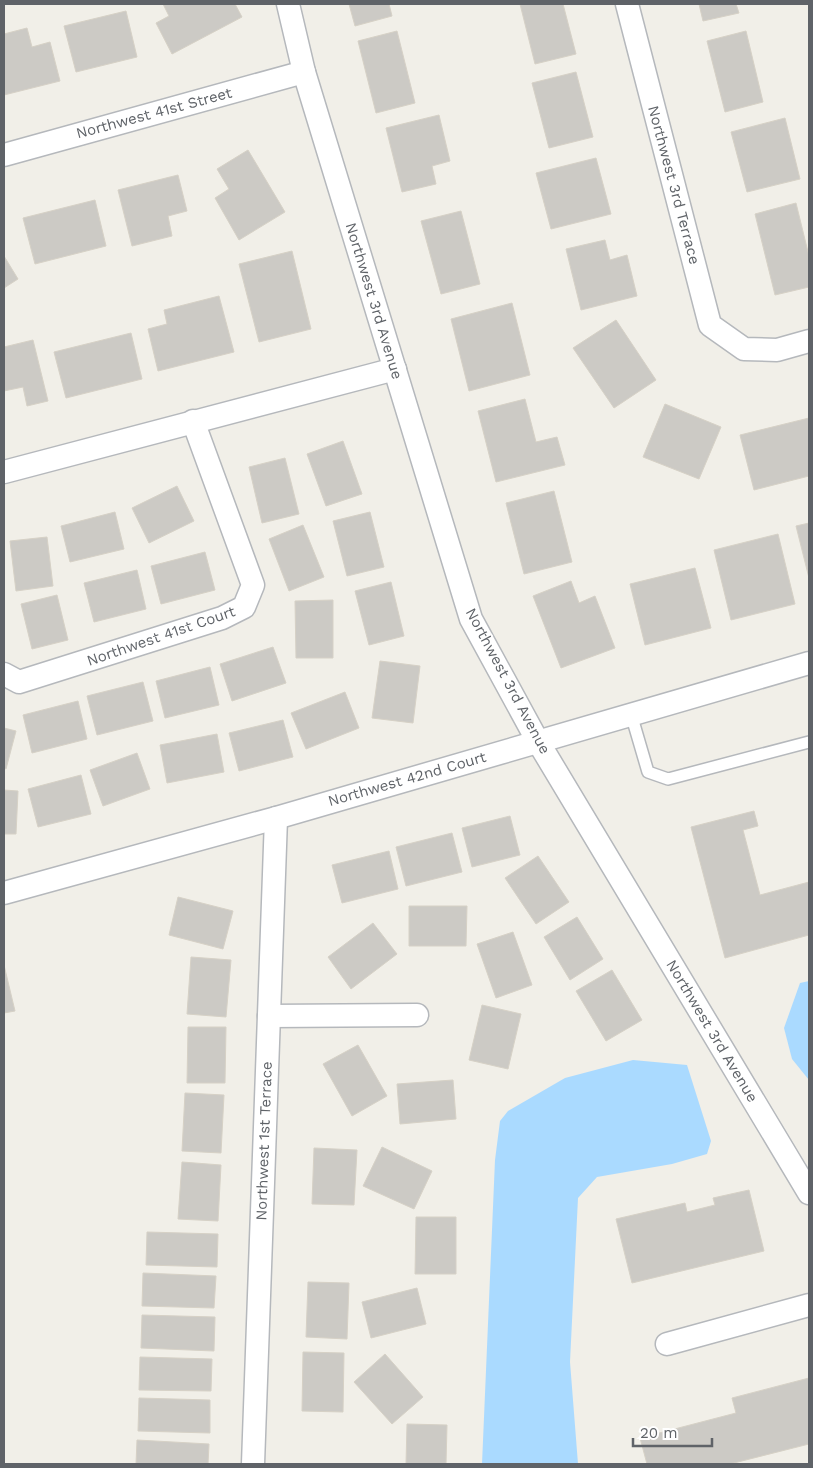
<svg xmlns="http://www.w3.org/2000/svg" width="813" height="1468" font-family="'Work Sans',sans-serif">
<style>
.water{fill:#aadaff}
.building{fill:#cccac5;stroke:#d6d1c6}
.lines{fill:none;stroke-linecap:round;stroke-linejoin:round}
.lane-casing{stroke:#b5b8bc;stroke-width:14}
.street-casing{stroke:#b5b8bc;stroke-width:25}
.lane{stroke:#fff;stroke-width:11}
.street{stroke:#fff;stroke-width:22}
.labels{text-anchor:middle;stroke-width:4;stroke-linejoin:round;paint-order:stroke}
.street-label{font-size:15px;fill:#5f6368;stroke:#fff}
</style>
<rect width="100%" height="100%" fill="#f1efe8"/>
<g class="water">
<polygon points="809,981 809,1080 792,1059 784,1028 800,983"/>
<polygon points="633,1060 687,1065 711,1141 707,1154 672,1164 597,1177 578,1198 570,1362 578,1464 482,1464 495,1160 500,1121 508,1111 565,1078"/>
</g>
<g class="building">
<polygon points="163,4 235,4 242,17 172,54 156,23 169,16"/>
<polygon points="349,4 389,4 392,16 355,26"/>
<polygon points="520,4 563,4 576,54 535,64"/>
<polygon points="699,4 736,4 739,13 703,21"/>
<polygon points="126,11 137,57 76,72 64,26"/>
<polygon points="27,28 32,47 50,42 60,81 4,95 4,34"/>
<polygon points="397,31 415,103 376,113 358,41"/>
<polygon points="746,31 763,102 725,112 707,41"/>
<polygon points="576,72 593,137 549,148 532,83"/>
<polygon points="439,115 450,161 432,166 436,184 402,192 386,128"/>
<polygon points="785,118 800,179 747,192 731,132"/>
<polygon points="248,150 285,212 239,240 215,198 229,189 217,169"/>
<polygon points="596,158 611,214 551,229 536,173"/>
<polygon points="178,175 187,211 168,216 172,236 132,246 118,190"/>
<polygon points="95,200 106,246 35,264 23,218"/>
<polygon points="796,203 809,256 809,287 775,295 755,214"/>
<polygon points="461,211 480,284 441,294 421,221"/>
<polygon points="605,240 610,260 627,255 637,296 581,310 566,249"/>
<polygon points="292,251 311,329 259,342 239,264"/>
<polygon points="4,256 18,279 4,288"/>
<polygon points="219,296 234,352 158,371 148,329 167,324 164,310"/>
<polygon points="512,303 530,375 469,391 451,319"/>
<polygon points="616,320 656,380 614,408 573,348"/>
<polygon points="131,333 142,379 66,398 54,352"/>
<polygon points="33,340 48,401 27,406 23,387 4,391 4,347"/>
<polygon points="525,399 536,442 557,437 565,465 496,482 478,411"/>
<polygon points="665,404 721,427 699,479 643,457"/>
<polygon points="809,418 809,476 754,490 740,435"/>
<polygon points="343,441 362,494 326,506 307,454"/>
<polygon points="285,458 299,514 262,523 249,467"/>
<polygon points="177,486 194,521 149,543 132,508"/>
<polygon points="554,491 572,562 524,574 506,503"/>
<polygon points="115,512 124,549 70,562 61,526"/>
<polygon points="370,512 384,567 347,576 333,521"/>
<polygon points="809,523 809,578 796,526"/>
<polygon points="303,525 324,577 289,591 269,539"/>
<polygon points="778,534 795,604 731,620 714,550"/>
<polygon points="47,537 53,586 16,591 10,541"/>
<polygon points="205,552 215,590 161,604 151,566"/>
<polygon points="695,568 711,628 645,645 630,584"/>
<polygon points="137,570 146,609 94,622 84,583"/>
<polygon points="571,581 579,603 595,596 615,648 561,668 533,596"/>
<polygon points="391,582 404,636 369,645 355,591"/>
<polygon points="57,595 68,640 32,649 21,604"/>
<polygon points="333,600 333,658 296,658 295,601"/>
<polygon points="273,647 286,683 232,701 220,664"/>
<polygon points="380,661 420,666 413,723 372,718"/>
<polygon points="210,667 219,705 165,718 156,681"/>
<polygon points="143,682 153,721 97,735 87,696"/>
<polygon points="345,692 359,728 306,749 291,713"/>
<polygon points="78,701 87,739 32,753 23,715"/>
<polygon points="283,720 293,757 239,771 229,733"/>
<polygon points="4,728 16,731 6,769 4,768"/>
<polygon points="217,734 224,772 167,783 160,745"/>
<polygon points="137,753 150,789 103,806 90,770"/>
<polygon points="81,775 91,814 38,827 28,789"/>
<polygon points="4,790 18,791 16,834 4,834"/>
<polygon points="754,811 758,826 743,830 760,895 809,882 809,935 725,958 691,827"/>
<polygon points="510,816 520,855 472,867 462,828"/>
<polygon points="452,833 462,872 406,886 396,847"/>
<polygon points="389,851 398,889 342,903 332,865"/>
<polygon points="538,856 569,902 536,924 505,878"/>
<polygon points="178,897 233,911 223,949 169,935"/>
<polygon points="409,906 467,906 466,946 409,946"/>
<polygon points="577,917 603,959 570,980 544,937"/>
<polygon points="373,923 397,954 351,989 328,957"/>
<polygon points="513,932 532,985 496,998 477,944"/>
<polygon points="191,957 231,960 226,1017 187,1014"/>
<polygon points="4,965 15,1011 4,1013"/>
<polygon points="612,970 642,1020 606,1041 576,991"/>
<polygon points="482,1005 521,1014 508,1069 469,1060"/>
<polygon points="188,1027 226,1027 225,1083 187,1083"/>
<polygon points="358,1045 387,1096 352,1116 323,1064"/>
<polygon points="453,1080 456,1119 400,1124 397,1084"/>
<polygon points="185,1093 224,1095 221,1153 182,1151"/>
<polygon points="382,1147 432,1171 414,1209 363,1186"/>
<polygon points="314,1148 357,1150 354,1205 312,1204"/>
<polygon points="182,1162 221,1165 218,1221 178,1219"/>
<polygon points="749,1190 764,1251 632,1283 616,1219 685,1203 687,1212 715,1205 713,1198"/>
<polygon points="416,1217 456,1217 456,1274 415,1274"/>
<polygon points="147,1232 218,1234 217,1267 146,1265"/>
<polygon points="143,1273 216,1276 214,1308 142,1306"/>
<polygon points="308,1282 349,1283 347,1339 306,1337"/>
<polygon points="417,1288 426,1324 371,1338 362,1302"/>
<polygon points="142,1315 215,1317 214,1351 141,1348"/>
<polygon points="303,1352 344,1353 343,1412 302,1411"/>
<polygon points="385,1354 423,1397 392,1424 354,1382"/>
<polygon points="140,1357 212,1359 211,1391 139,1390"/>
<polygon points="809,1378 809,1444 730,1464 647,1464 640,1438 736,1413 732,1398"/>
<polygon points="139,1398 210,1400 210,1433 138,1431"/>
<polygon points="407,1424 447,1425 446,1464 406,1464"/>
<polygon points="137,1440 209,1444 208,1464 136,1464"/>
</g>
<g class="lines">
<g class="lane-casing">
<polyline id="lane" points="631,714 648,772 668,779 809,742"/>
</g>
<g class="street-casing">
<g id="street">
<polyline points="288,4 304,72 471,619 537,740 809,1193"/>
<polyline points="627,4 710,325 744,349 777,350 809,341"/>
<polyline points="4,155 304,72"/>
<polyline points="4,472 395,369"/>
<polyline points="4,674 19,682 222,618 244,607 253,585 193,421"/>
<polyline points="4,893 276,818 809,663"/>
<polyline points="269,1016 417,1015"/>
<polyline points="667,1344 809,1305"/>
<polyline points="253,1464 276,818"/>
</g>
</g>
<use href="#lane" class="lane"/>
<use href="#street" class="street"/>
</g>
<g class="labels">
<g class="street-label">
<text transform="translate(154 113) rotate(-15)" y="5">Northwest 41st Street</text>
<text transform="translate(674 185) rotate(75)" y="5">Northwest 3rd Terrace</text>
<text transform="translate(374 301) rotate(73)" y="5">Northwest 3rd Avenue</text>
<text transform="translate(161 636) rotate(-19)" y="5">Northwest 41st Court</text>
<text transform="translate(508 681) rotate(62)" y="5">Northwest 3rd Avenue</text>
<text transform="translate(407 779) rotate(-16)" y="5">Northwest 42nd Court</text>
<text transform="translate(712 1031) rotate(59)" y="5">Northwest 3rd Avenue</text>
<text transform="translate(264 1141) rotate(-88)" y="5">Northwest 1st Terrace</text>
</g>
</g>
<rect width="813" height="1468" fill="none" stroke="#5f6368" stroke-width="10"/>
<path d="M633 1438v8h79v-8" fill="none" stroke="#5f6368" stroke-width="2.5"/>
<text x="640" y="1438" font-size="15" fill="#5f6368" stroke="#ffffff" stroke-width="4" paint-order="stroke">20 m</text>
</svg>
